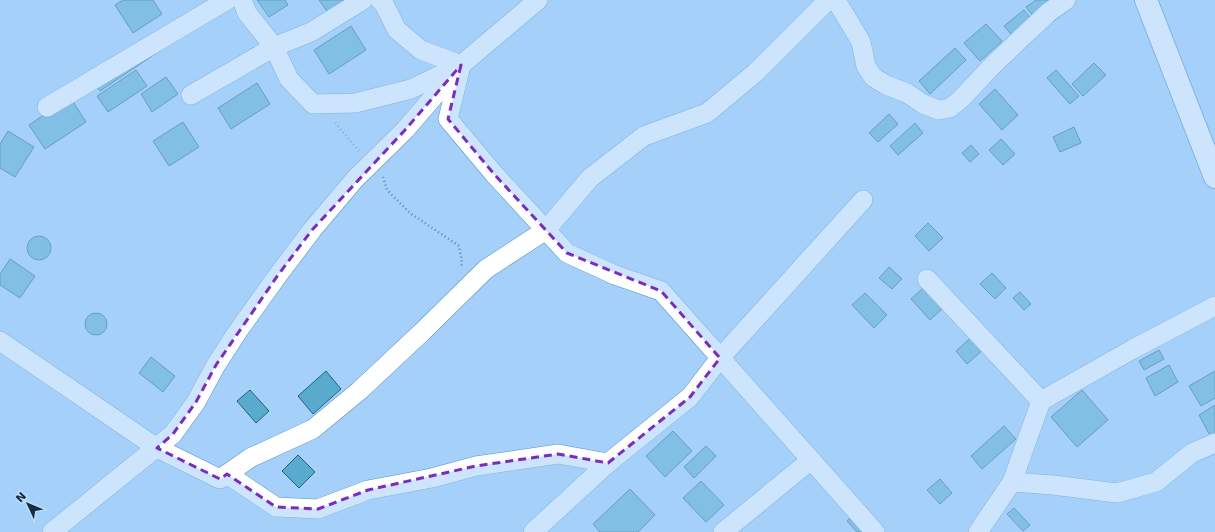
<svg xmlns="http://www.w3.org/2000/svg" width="1215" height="532" font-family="'DejaVu Sans',sans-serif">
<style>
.building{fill:#58abcc;stroke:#21627a}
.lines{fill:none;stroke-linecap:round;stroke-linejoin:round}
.minor-casing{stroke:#5990c0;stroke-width:20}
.primary-casing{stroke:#5990c0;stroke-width:24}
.path{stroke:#6386a6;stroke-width:2.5;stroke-dasharray:1 3;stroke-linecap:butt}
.minor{stroke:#fff;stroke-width:19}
.primary{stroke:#fff;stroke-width:22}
.marked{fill:none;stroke:#7b2cbf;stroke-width:3;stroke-dasharray:8 5;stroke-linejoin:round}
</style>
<rect width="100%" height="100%" fill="#a4d0fa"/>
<g class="building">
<polygon points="123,0 153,0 162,14 133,33 115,5"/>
<polygon points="257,0 285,0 288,5 269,17"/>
<polygon points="319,0 347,0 329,14"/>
<polygon points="1036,0 1059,0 1067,11 1043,29 1026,7"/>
<polygon points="1024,10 1041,31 1022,47 1004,26"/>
<polygon points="986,24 1002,41 980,61 964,43"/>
<polygon points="351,26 366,50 329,74 314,50"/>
<polygon points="170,44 100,91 95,85"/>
<polygon points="955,48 966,60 930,94 919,81"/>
<polygon points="1094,63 1106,75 1083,96 1072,84"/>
<polygon points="136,70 147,86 108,112 97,96"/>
<polygon points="1056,70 1079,96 1070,104 1047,78"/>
<polygon points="166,77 178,94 152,112 141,94"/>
<polygon points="257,83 270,104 231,129 218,108"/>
<polygon points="995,89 1018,115 1002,130 979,104"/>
<polygon points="70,97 86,122 45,149 29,125"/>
<polygon points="889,114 898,124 878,142 869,133"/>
<polygon points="183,122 199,147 169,166 153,141"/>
<polygon points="915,123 923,133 898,155 890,146"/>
<polygon points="1074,127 1081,143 1060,152 1053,137"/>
<polygon points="8,131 34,147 15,177 0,168 0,144"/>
<polygon points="1001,139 1015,154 1003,165 989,150"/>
<polygon points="971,145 979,154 970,162 962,153"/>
<polygon points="928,223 943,238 929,251 915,236"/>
<circle cx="39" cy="248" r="12"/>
<polygon points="10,259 35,276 20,298 0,285 0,274"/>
<polygon points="889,267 902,279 892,289 879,278"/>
<polygon points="992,273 1006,288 995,299 980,284"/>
<polygon points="935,277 954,298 930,320 911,299"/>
<polygon points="1020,292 1031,304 1024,310 1013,298"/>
<polygon points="865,293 887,315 874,328 852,305"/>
<circle cx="96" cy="324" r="11"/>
<polygon points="975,334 986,347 967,364 956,351"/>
<polygon points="1159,350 1164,359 1144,370 1139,361"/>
<polygon points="151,357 175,376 163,392 139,373"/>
<polygon points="1169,365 1178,382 1155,396 1146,378"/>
<polygon points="326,371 341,389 313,414 298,396"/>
<polygon points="1215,371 1215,398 1201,406 1189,386"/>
<polygon points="250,390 269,411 256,423 237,401"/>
<polygon points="1082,390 1108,420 1077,447 1051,417"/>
<polygon points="1215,405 1215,437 1212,439 1199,415"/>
<polygon points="1004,426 1016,439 982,469 971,456"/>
<polygon points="673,431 692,451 665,477 646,456"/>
<polygon points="706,446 716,456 694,478 684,467"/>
<polygon points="298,455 315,472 299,488 282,471"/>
<polygon points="940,479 952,493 940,504 927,490"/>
<polygon points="701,481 724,505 706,522 683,498"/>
<polygon points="630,489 655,515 638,532 600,532 593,524"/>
<polygon points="1014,508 1030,525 1023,531 1007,514"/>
<polygon points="861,509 875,532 857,532 847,521"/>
</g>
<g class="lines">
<g class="minor-casing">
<g id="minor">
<polyline points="242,0 247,13 274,47 289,79 313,104 355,103 411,89 461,65 448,119 494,174 567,253 615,275 661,291 875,532"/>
<polyline points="380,0 384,4 397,30 421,50 461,65"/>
<polyline points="836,0 861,42 866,66 873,77 886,85 907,93 923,104 939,110 950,108 961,99 991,67 1016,43 1049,12 1066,0"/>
<polyline points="191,95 274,47 311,32 363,0"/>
<polyline points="47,107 227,0"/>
<polyline points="927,279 1041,401"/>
<polyline points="0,341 157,448 220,479 250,458 313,429 359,391 422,332 486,269 546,230 590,178 644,136 707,113 755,73 828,0"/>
<polyline points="227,474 276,507 318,509 368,490 432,478 476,466 558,454 608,463 690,397 720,358 863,200"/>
<polyline points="1012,482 1053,485 1117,493 1156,482 1192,453 1215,443"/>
<polyline points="52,532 173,434 196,402 216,365 238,331 278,275 312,230 355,179 405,130 461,65 538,0"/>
<polyline points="533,532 608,463"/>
<polyline points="723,532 811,460"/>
<polyline points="978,532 1012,482 1041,401 1133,349 1215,306"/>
</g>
</g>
<g class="primary-casing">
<polyline id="primary" points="1146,0 1215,177"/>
</g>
<g class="path">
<polyline points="335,123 359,151"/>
<polyline points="383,177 387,190 410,213 459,246 462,263 461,267"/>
</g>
<use href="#minor" class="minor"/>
<use href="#primary" class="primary"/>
</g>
<path d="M0 0H1215V532H0ZM461 65 448 119 494 174 567 253 661 291 720 358 690 397 608 463 558 454 476 466 368 490 318 509 276 507 227 474 220 479 157 448 173 434 196 402 216 365 278 275 312 230 405 130Z" fill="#a4d0fa" fill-opacity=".55" fill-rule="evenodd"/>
<path class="marked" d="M461 65 448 119 494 174 567 253 661 291 720 358 690 397 608 463 558 454 476 466 368 490 318 509 276 507 227 474 220 479 157 448 173 434 196 402 216 365 278 275 312 230 405 130Z"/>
<g transform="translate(28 504) rotate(314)" stroke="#bbdcfc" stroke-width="3" paint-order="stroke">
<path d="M0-3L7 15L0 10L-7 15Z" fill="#172e42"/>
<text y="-6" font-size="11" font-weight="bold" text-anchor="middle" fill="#172e42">N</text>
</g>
</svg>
